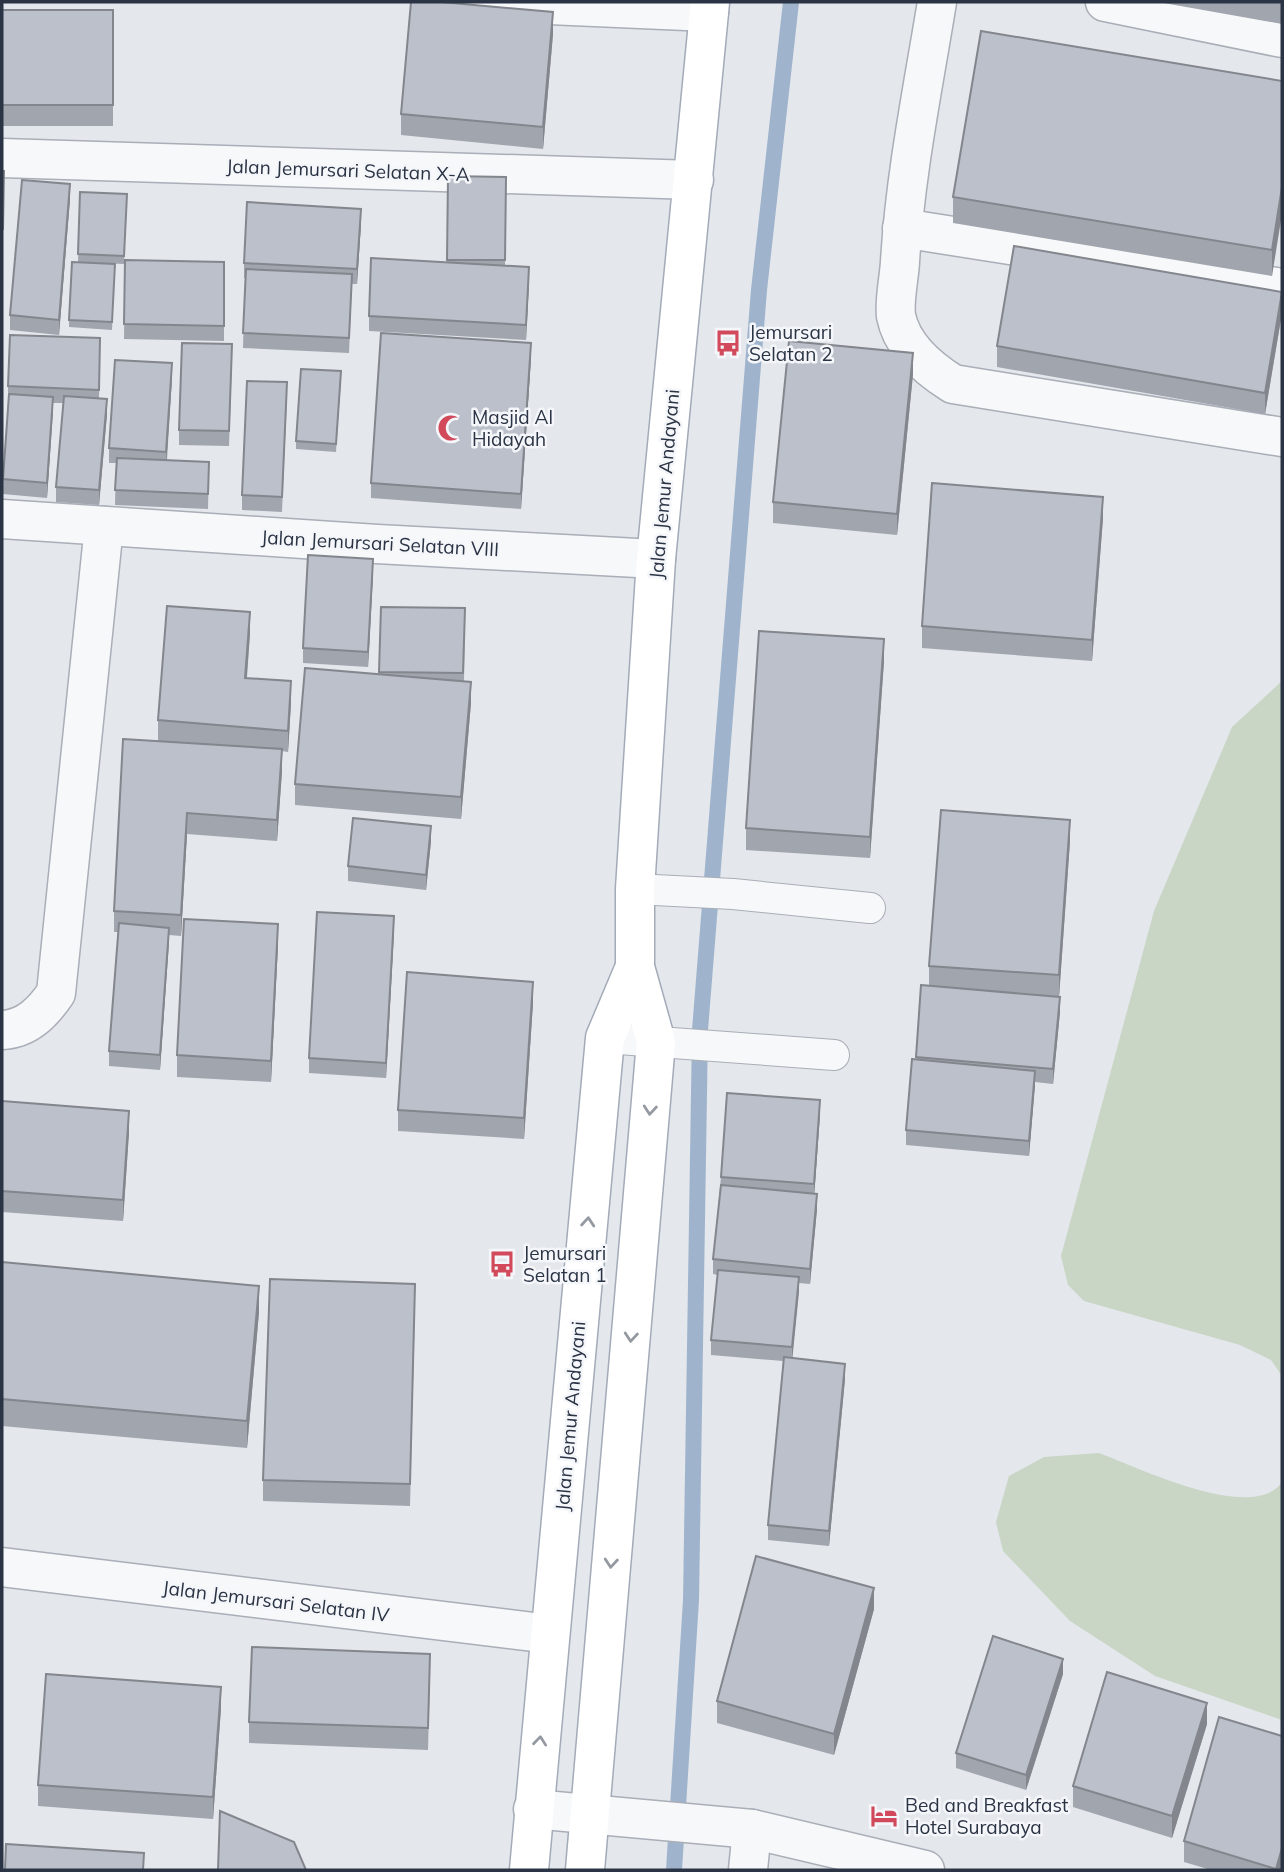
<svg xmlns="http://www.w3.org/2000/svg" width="1284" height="1872" font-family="Mulish,sans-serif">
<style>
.green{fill:#c9d6c5}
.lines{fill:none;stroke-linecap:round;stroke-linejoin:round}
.stream{stroke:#9fb4cc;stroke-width:16}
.service-casing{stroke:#a9aeb7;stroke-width:32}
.minor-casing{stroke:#a9aeb7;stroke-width:41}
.primary-casing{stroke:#a3abb8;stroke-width:41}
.service{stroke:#f7f8fa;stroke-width:30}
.minor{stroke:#f7f8fa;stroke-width:38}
.primary{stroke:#fff;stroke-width:38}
.wall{fill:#a1a5ae}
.shaded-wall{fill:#83868d}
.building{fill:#bbc0ca;stroke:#83868d;stroke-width:2}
.oneway{stroke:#959aa2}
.labels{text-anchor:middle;stroke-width:5;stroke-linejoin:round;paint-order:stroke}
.street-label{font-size:19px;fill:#2b3445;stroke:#f4f6f9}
.poi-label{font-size:19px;fill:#2b3445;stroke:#f4f6f9;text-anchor:start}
</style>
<rect width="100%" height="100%" fill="#e4e7ec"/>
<g class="green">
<polygon points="1282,681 1282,1376 1271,1360 1240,1345 1084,1301 1068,1285 1061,1256 1154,911 1232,727"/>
<path d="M1099 1453C1137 1467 1253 1524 1282 1482V1720L1155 1676 1070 1621 1003 1551 996 1522 1009 1476 1044 1457Z"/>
</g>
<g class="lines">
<polyline class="stream" points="674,1870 691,1600 700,1030 759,290 791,2"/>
<g class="service-casing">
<g id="service">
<polyline points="635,889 733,894 870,908"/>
<polyline points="605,1038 834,1055"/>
</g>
</g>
<g class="minor-casing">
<g id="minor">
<polyline points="479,2 709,12"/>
<path d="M937 2C923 88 905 175 900 262 899 279 894 300 896 316 902 346 929 369 953 384L1282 437"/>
<polyline points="1105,2 1282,38"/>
<polyline points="2,158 694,180"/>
<polyline points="902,228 1282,288"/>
<polyline points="2,519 377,544 656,559"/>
<path d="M2 1030C27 1029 43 1012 56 993L104 526"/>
<polyline points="2,1567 550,1634"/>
<polyline points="533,1809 752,1829 925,1870"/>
<polyline points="748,1870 752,1829"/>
</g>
</g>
<g class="primary-casing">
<g id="primary">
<polyline points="529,1870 605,1038 635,967"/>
<polyline points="585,1870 656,1042 635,967 635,889 656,559 710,2"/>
</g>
</g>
<use href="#service" class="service"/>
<use href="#minor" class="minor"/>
<use href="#primary" class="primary"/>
</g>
<g class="wall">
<polygon points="1158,2 1282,2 1282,24"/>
<rect x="2" y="10" width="111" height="116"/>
<polygon points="553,34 543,149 401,135 401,114"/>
<polygon points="1282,81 1272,276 953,223 953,197"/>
<polygon points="448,176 506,177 505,266 529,282 526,340 369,331 369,316 447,262"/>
<polygon points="80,192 127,194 124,264 78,262"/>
<polygon points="70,199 59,335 10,330 10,315"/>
<polygon points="361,224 357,284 352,284 349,353 243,348 245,278 244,278 244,263"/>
<polygon points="125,260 224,262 224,341 124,339"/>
<polygon points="115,264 112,330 69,327 69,320"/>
<polygon points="1282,313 1265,414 997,367 997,346"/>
<polygon points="100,338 99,399 107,414 99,505 56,502 56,487 63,403 53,403 47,498 3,494 3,479 9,401 8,401 8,386"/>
<polygon points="531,358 521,509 371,498 371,483"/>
<polygon points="232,359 229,446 179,445 179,430"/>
<polygon points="913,374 897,535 773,523 773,502"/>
<polygon points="172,378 167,460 209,462 208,509 115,505 116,463 109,463 109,448"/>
<polygon points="341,379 336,452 296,449 296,441"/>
<polygon points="287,397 282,512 242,510 242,495"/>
<polygon points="1103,518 1092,661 922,648 922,626"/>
<polygon points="373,574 368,667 303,663 303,648"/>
<polygon points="381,607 465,608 464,681 471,703 461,819 295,805 295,784 379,674"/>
<polygon points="250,633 247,678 291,703 288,752 282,751 282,771 277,841 187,834 181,936 169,935 160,1070 109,1066 109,1051 118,932 114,932 114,911 158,741 158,720"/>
<polygon points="884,661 870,858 746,850 746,828"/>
<polygon points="431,841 426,890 348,881 348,866"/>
<polygon points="1070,841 1059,997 1060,1012 1053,1084 1035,1082 1029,1156 906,1145 906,1130 916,1060 921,985 929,986 929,966"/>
<polygon points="394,931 386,1078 309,1073 309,1058"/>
<polygon points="278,945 271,1082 177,1077 177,1055"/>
<polygon points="533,1003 524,1139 398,1131 398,1110"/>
<polygon points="2,1101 129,1132 123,1221 2,1212"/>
<polygon points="820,1115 814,1194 817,1209 810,1284 799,1283 792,1358 845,1379 829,1546 768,1540 768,1525 783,1361 711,1355 711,1340 718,1275 713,1274 713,1259 721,1177"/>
<polygon points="2,1262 259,1312 247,1448 2,1426"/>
<polygon points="415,1305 410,1506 263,1501 263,1480"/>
<polygon points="874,1609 834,1755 717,1723 717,1701"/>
<polygon points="1063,1674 1026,1790 956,1768 956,1753"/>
<polygon points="430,1676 428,1750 249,1743 249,1722"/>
<polygon points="221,1708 213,1819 38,1806 38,1785"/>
<polygon points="1207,1724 1172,1838 1073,1807 1073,1786"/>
<polygon points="1184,1841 1282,1870 1211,1870 1184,1862"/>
</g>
<g class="shaded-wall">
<polygon points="553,12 553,34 543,149 543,127"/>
<polygon points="70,184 70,199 59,335 59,320"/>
<polygon points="1282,187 1282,214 1272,276 1272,250"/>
<polygon points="361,209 361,224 357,284 357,269"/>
<polygon points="529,267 529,282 526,340 526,325"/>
<polygon points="1282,292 1282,313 1265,414 1265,393"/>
<polygon points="531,343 531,358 521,509 521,494"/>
<polygon points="913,353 913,374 897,535 897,514"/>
<polygon points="172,363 172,378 166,467 166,452"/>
<polygon points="53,397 53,412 47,498 47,483"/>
<polygon points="107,399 107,414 99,505 99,490"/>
<polygon points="1103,497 1103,518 1092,661 1092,640"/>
<polygon points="373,559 373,574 368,667 368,652"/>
<polygon points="250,612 250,633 245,699 245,678"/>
<polygon points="884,639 884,661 870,858 870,837"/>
<polygon points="291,681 291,703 288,752 288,731"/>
<polygon points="471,682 471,703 461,819 461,797"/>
<polygon points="282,749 282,771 277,841 277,820"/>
<polygon points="187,813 187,834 181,936 181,915"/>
<polygon points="1070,820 1070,841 1059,997 1059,975"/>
<polygon points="431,826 431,841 426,890 426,875"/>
<polygon points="394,916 394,931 386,1078 386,1063"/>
<polygon points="278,924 278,945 271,1082 271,1061"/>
<polygon points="169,928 169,943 160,1070 160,1055"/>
<polygon points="533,982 533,1003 524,1139 524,1118"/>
<polygon points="1060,997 1060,1012 1053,1084 1053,1069"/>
<polygon points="1035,1071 1035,1086 1029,1156 1029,1141"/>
<polygon points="820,1100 820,1115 814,1199 814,1184"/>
<polygon points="129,1111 129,1132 123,1221 123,1200"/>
<polygon points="817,1194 817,1209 810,1284 810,1269"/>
<polygon points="799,1277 799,1292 792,1362 792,1347"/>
<polygon points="259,1286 259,1312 247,1448 247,1421"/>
<polygon points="845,1364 845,1379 829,1546 829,1531"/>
<polygon points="874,1588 874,1609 834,1755 834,1734"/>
<polygon points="1063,1659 1063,1674 1026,1790 1026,1775"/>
<polygon points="221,1687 221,1708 213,1819 213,1797"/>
<polygon points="1207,1703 1207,1724 1172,1838 1172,1816"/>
<polygon points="1282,1848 1282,1870 1276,1870"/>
</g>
<g class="building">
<polygon points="411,2 441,2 553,12 543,127 401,114"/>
<rect x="2" y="10" width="111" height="95"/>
<polygon points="981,31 1282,81 1282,187 1272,250 953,197"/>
<polygon points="2,171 4,171 3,229 2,229"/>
<polygon points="448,176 506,177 505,260 447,260"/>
<polygon points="22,180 70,184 59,320 10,315"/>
<polygon points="80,192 127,194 124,256 78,254"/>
<polygon points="247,202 361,209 357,269 244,263"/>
<polygon points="1014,246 1282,292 1265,393 997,346"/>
<polygon points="371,258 529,267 526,325 369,316"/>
<polygon points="125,260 224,262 224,326 124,324"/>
<polygon points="72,262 115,264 112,322 69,320"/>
<polygon points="246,269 352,274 349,338 243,333"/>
<polygon points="381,333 531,343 521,494 371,483"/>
<polygon points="10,335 100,338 99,390 8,386"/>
<polygon points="789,341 913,353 897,514 773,502"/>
<polygon points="182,343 232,344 229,431 179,430"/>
<polygon points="115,360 172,363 166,452 109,448"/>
<polygon points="301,369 341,371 336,444 296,441"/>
<polygon points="247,381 287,382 282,497 242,495"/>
<polygon points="9,394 53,397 47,483 3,479"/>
<polygon points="64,396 107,399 99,490 56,487"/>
<polygon points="117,458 209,462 208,494 115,490"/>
<polygon points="932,483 1103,497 1092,640 922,626"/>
<polygon points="308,555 373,559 368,652 303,648"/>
<polygon points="167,606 250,612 245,678 291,681 288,731 158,720"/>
<polygon points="381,607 465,608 463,673 379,672"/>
<polygon points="759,631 884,639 870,837 746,828"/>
<polygon points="305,668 471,682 461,797 295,784"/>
<polygon points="123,739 282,749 277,820 187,813 181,915 114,911"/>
<polygon points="941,810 1070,820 1059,975 929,966"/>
<polygon points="353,818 431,826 426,875 348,866"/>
<polygon points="317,912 394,916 386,1063 309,1058"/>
<polygon points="184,919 278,924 271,1061 177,1055"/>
<polygon points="119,923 169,928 160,1055 109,1051"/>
<polygon points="407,972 533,982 524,1118 398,1110"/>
<polygon points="921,985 1060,997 1053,1069 916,1057"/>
<polygon points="912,1059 1035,1071 1029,1141 906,1130"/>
<polygon points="727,1093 820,1100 814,1184 721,1177"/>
<polygon points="2,1101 129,1111 123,1200 2,1191"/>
<polygon points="721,1185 817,1194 810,1269 713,1259"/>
<polygon points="2,1262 259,1286 247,1421 2,1399"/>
<polygon points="718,1270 799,1277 792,1347 711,1340"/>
<polygon points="270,1279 415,1284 410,1484 263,1480"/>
<polygon points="784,1357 845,1364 829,1531 768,1525"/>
<polygon points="756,1556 874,1588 834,1734 717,1701"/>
<polygon points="993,1636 1063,1659 1026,1775 956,1753"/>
<polygon points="252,1647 430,1654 428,1728 249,1722"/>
<polygon points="1107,1672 1207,1703 1172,1816 1073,1786"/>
<polygon points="46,1674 221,1687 213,1797 38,1785"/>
<polygon points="1219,1717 1282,1736 1282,1848 1276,1869 1184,1841"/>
<polygon points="220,1811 294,1842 306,1870 218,1870"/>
<polygon points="6,1844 144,1853 143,1870 5,1870"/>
</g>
<defs><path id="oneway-chevron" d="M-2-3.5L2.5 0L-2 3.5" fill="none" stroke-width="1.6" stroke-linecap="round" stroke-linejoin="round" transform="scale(1.75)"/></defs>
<g class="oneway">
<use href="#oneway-chevron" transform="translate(650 1110) rotate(95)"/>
<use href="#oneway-chevron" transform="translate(588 1222) rotate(-85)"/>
<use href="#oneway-chevron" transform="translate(631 1337) rotate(95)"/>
<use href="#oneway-chevron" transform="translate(611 1563) rotate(95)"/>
<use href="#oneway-chevron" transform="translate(540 1741) rotate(-84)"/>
</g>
<defs>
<g id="bus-bare" transform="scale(2.1)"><path d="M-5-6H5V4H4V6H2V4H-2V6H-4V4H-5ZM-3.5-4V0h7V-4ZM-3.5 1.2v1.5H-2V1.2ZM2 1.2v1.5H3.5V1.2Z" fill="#d1495b" stroke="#f4f6f9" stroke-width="2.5" paint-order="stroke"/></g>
<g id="mosque-bare" transform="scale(2.1)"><path d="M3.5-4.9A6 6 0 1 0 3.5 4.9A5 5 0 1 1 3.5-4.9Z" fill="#d1495b" stroke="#f4f6f9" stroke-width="2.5" paint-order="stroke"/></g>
<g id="hotel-bare" transform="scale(2.1)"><path d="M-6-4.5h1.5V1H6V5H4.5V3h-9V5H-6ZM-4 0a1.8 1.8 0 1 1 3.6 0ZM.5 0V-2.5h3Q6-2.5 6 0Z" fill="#d1495b" stroke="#f4f6f9" stroke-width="2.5" paint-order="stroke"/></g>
</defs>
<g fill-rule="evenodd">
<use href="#bus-bare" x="728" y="343"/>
<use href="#mosque-bare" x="451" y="428"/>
<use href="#bus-bare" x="502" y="1264"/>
<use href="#hotel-bare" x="884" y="1816"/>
</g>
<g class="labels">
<g class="street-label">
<text transform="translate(348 170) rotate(2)" y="7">Jalan Jemursari Selatan X-A</text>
<text transform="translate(664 484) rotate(-85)" y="7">Jalan Jemur Andayani</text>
<text transform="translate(380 543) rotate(3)" y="7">Jalan Jemursari Selatan VIII</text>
<text transform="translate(570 1416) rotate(-85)" y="7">Jalan Jemur Andayani</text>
<text transform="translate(276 1601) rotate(7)" y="7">Jalan Jemursari Selatan IV</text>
</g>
<g class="poi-label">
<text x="749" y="339">Jemursari<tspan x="749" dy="22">Selatan 2</tspan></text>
<text x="472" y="424">Masjid Al<tspan x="472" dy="22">Hidayah</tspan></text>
<text x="523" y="1260">Jemursari<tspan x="523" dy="22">Selatan 1</tspan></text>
<text x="905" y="1812">Bed and Breakfast<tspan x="905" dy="22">Hotel Surabaya</tspan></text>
</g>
</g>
<rect width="1284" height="1872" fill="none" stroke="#2b3445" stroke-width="7"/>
</svg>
